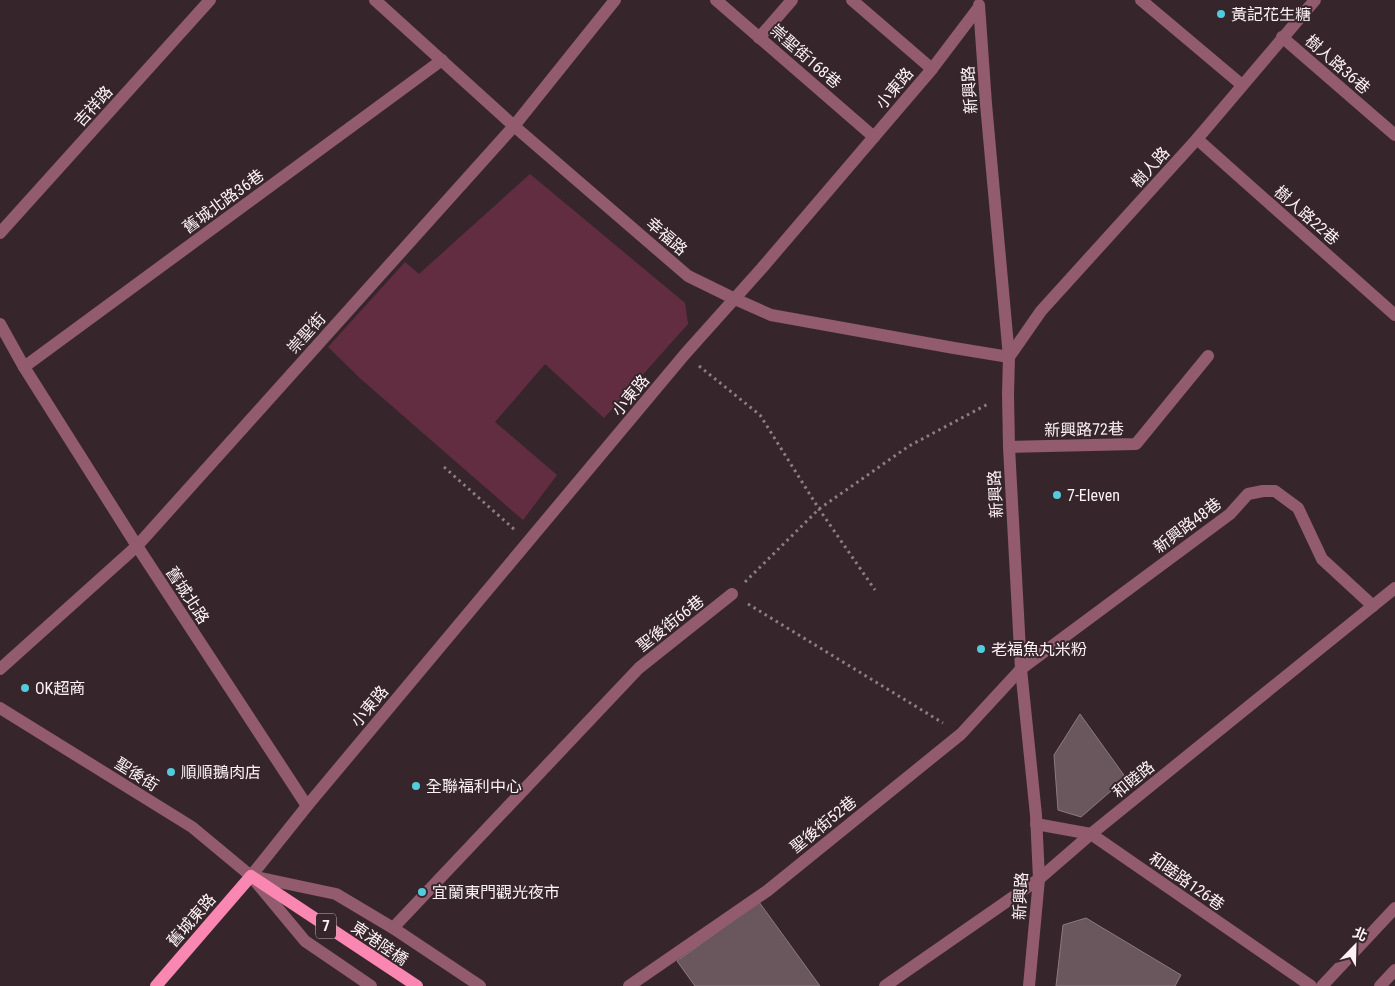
<svg xmlns="http://www.w3.org/2000/svg" width="1395" height="986" font-family="'Roboto Condensed','Noto Sans TC',sans-serif">
<style>
.green{fill:#632d41}
.building{fill:#69575d;stroke:#8d7a80}
.lines{fill:none;stroke-linecap:round;stroke-linejoin:round}
.path{stroke:#8c7f83;stroke-width:3;stroke-dasharray:2.5 4;stroke-linecap:butt}
.service{stroke:#935b6e;stroke-width:12}
.minor{stroke:#935b6e;stroke-width:12}
.tertiary{stroke:#935b6e;stroke-width:12}
.primary{stroke:#f987b1;stroke-width:12}
.poi-dot{fill:#53cbdb;stroke:#36262b;stroke-width:2}
.labels{text-anchor:middle;stroke-width:4;stroke-linejoin:round;paint-order:stroke}
.shield{fill:#36262b;stroke:#c1b5b8;stroke-width:1}
.shield-label{font-size:15px;font-weight:bold;fill:#fcf2f5}
.poi-label{font-size:16px;fill:#fcf2f5;stroke:#36262b;text-anchor:start}
.street-label{font-size:16px;fill:#fcf2f5;stroke:#36262b}
</style>
<rect width="100%" height="100%" fill="#36262b"/>
<polygon class="green" points="530,174 685,303 688,324 604,418 545,364 495,422 557,475 523,520 362,380 328,347 405,262 419,274"/>
<g class="building">
<polygon points="1080,714 1126,778 1081,817 1058,810 1054,755"/>
<polygon points="759,902 820,986 695,986 677,961"/>
<polygon points="1086,918 1181,975 1175,986 1056,986 1063,925"/>
</g>
<g class="lines">
<g class="path">
<polyline points="699,366 760,415 819,509 875,590"/>
<polyline points="444,467 515,530"/>
<polyline points="745,582 819,509 909,446 988,404"/>
<polyline points="748,604 943,723"/>
</g>
<g class="service">
<polyline points="716,0 874,137"/>
<polyline points="852,0 932,69"/>
<polyline points="1141,0 1242,85"/>
<polyline points="1282,37 1395,135"/>
<polyline points="759,38 792,0"/>
<polyline points="1197,139 1395,315"/>
<polyline points="24,367 442,60"/>
<polyline points="1009,447 1136,444 1208,356"/>
<polyline points="1036,824 1091,834 1311,986"/>
<polyline points="393,928 639,668 732,594"/>
<polyline points="629,986 767,891 961,734 1021,669"/>
</g>
<g class="minor">
<polyline points="375,0 514,126 688,276 735,299 771,315 954,348 1009,357 1041,311 1197,139 1315,0"/>
<polyline points="979,5 986,104 1009,357 1008,394 1009,447 1021,669 1036,815 1039,879 1029,986"/>
<polyline points="0,233 210,0"/>
<polyline points="0,324 24,367 137,546 307,806 251,876"/>
<polyline points="0,669 137,546 514,126 615,0"/>
<polyline points="1021,669 1230,514 1248,494 1263,491 1275,491 1298,508 1322,559 1373,606"/>
<polyline points="0,708 192,827 251,876 305,941 371,986"/>
<polyline points="307,806 685,354 762,268 932,69 979,7"/>
<polyline points="251,876 336,894 393,928 480,986"/>
<polyline points="885,986 1039,879 1091,834 1395,588"/>
</g>
<g class="tertiary">
<polyline points="1322,986 1395,908"/>
<polyline points="1380,986 1395,970"/>
</g>
<polyline class="primary" points="156,986 251,876 417,986"/>
</g>
<g class="poi-dot">
<circle cx="1221" cy="14" r="5"/>
<circle cx="1057" cy="495" r="5"/>
<circle cx="981" cy="649" r="5"/>
<circle cx="25" cy="688" r="5"/>
<circle cx="171" cy="772" r="5"/>
<circle cx="416" cy="786" r="5"/>
<circle cx="422" cy="892" r="5"/>
</g>
<g class="labels">
<rect class="shield" x="316" y="913.5" width="20" height="25" rx="4"/>
<g class="shield-label">
<text x="326" y="931">7</text>
</g>
<g class="poi-label">
<text x="1231" y="20">黃記花生糖</text>
<text x="1067" y="501">7-Eleven</text>
<text x="991" y="655">老福魚丸米粉</text>
<text x="35" y="694">OK超商</text>
<text x="181" y="778">順順鵝肉店</text>
<text x="426" y="792">全聯福利中心</text>
<text x="432" y="898">宜蘭東門觀光夜市</text>
</g>
<g class="street-label">
<text transform="translate(806 56) rotate(41)" y="6">崇聖街168巷</text>
<text transform="translate(1338 64) rotate(41)" y="6">樹人路36巷</text>
<text transform="translate(894 88) rotate(-50)" y="6">小東路</text>
<text transform="translate(969 90) rotate(-94)" y="6">新興路</text>
<text transform="translate(93 106) rotate(-48)" y="6">吉祥路</text>
<text transform="translate(1150 167) rotate(-48)" y="6">樹人路</text>
<text transform="translate(223 201) rotate(-36)" y="6">舊城北路36巷</text>
<text transform="translate(1307 215) rotate(41)" y="6">樹人路22巷</text>
<text transform="translate(667 236) rotate(41)" y="6">幸福路</text>
<text transform="translate(306 333) rotate(-48)" y="6">崇聖街</text>
<text transform="translate(630 395) rotate(-50)" y="6">小東路</text>
<text transform="translate(1084 429) rotate(-1)" y="6">新興路72巷</text>
<text transform="translate(995 494) rotate(-93)" y="6">新興路</text>
<text transform="translate(1187 525) rotate(-37)" y="6">新興路48巷</text>
<text transform="translate(188 595) rotate(57)" y="6">舊城北路</text>
<text transform="translate(670 623) rotate(-38)" y="6">聖後街66巷</text>
<text transform="translate(369 706) rotate(-50)" y="6">小東路</text>
<text transform="translate(137 774) rotate(32)" y="6">聖後街</text>
<text transform="translate(1133 779) rotate(-39)" y="6">和睦路</text>
<text transform="translate(823 824) rotate(-39)" y="6">聖後街52巷</text>
<text transform="translate(1187 881) rotate(35)" y="6">和睦路126巷</text>
<text transform="translate(1020 896) rotate(-87)" y="6">新興路</text>
<text transform="translate(191 920) rotate(-49)" y="6">舊城東路</text>
<text transform="translate(380 943) rotate(34)" y="6">東港陸橋</text>
</g>
</g>
<g transform="translate(1355 946) rotate(23)" stroke="#36262b" stroke-width="4" paint-order="stroke">
<path d="M0-4L9 19L0 12L-9 19Z" fill="#fcf2f5"/>
<text y="-8" font-size="14" font-weight="bold" text-anchor="middle" fill="#fcf2f5">北</text>
</g>
</svg>
